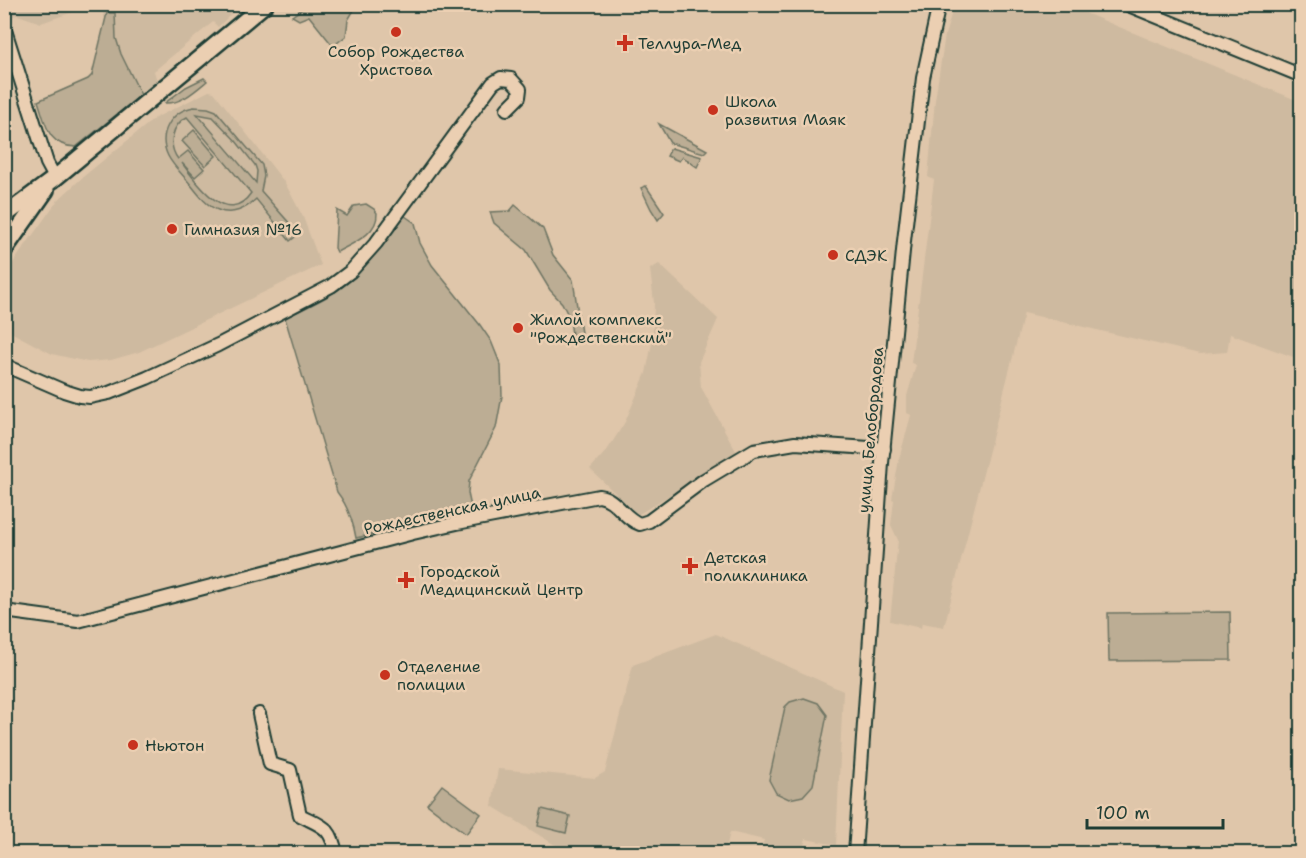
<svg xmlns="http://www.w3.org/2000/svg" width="1306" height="858" font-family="'Shantell Sans',sans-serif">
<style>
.built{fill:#cebaa0}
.green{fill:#bcad94;stroke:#6e7564;stroke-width:1.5;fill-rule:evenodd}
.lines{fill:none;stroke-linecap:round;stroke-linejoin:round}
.minor-casing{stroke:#1f3d34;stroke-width:16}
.major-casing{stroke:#1f3d34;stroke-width:20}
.minor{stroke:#ebcfb2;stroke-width:12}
.major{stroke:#ebcfb2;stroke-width:15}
.poi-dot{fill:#c8321e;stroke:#ebcfb2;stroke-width:2}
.labels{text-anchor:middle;stroke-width:5;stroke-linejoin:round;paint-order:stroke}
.poi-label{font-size:16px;fill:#1f3d34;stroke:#ebcfb2;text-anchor:start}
.street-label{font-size:16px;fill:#1f3d34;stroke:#ebcfb2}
</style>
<rect width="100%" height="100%" fill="#dfc6aa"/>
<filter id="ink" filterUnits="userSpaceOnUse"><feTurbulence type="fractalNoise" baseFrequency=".0167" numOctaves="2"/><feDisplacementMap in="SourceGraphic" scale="12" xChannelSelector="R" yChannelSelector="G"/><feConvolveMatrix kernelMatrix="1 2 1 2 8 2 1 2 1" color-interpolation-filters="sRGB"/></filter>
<g filter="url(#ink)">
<g class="built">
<polygon points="4,5 5,4 93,5 41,23 18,15 6,17"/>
<polygon points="98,5 240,5 218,27 213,22 154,71 157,81 139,96 118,61 102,9"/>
<polygon points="1055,5 1062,8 1064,5 1066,5 1301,102 1301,384 1293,382 1299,359 1230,334 1227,352 1200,354 1024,313 944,627 922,623 921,628 890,621 898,540 891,525 894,500 892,499 899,459 911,415 907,413 907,396 916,365 911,363 934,180 928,177 935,100 945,35 954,5"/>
<polygon points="209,91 214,92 285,183 303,217 321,265 139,352 111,360 88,362 52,354 5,329 5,274 57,201 84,176 155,118"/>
<polygon points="659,264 718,319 699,362 701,387 737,453 639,514 636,513 590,469 608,449 625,422 646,373 653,338 654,303 650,269"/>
<polygon points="716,634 843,691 836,845 806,839 803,848 762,846 764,840 730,832 725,853 568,853 492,806 498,769 595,778 605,772 633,665"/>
</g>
<g class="green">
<polygon points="308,5 357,5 348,20 346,36 333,46 309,16 299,20 292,16"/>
<path d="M107 13H115L116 38 121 54 141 95 76 147C47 146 46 124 38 101L88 79 92 75Z"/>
<path d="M204 78 207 81C195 91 181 104 165 103L186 87Z"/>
<path d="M194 107 208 108 216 111 262 165 264 176 261 191 299 234 290 241 256 199C246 209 232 216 218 210 207 206 198 194 191 185 184 176 173 166 168 156 157 134 171 111 194 107ZM197 114 213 117 236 141 255 165 257 171 256 183ZM187 117 251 193C227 228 196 182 182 163L195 177 204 169 188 151 178 159C168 146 171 125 187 117Z"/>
<polygon points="659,124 707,150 704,153 670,143"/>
<polygon points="194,130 216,156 205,166 182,141"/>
<polygon points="671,148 702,157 697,167 682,157 679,161 667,156"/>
<polygon points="646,186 664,213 658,220 651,209 641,188"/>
<path d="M366 204 374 209 377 213C378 234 353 243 337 252L335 248 337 210 347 216 354 206Z"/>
<polygon points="515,205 543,229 553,255 573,280 581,333 573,343 570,319 562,303 550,290 526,250 494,223 490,212 510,211"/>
<path d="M402 214 415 223 420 243 432 265 480 325 491 341 501 366 502 396 496 428 469 481 468 493 472 512 356 538C353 521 348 506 337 492L285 318C307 307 331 297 350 281 371 263 386 237 402 214Z"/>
<polygon points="1230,612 1231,660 1109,661 1108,613"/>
<polygon points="804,698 818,703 827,715 813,785 803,796 789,799 776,793 769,780 785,707 790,702"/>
<polygon points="442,785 481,814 466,834 427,804"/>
<polygon points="542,809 570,816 566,833 538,826"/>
</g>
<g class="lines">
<g class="minor-casing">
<g id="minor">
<polyline points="1126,4 1302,76"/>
<polyline points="4,27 47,163 55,178"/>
<polyline points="4,365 64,391 80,396 90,397 109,393 147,378 218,345 331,286 351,271 376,243 493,83 501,78 511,79 520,89 519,97 507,109"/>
<path d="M4 611 78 621 413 533 457 523 599 496C616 498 624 519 640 524L649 521 704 480 754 450 795 443 884 449"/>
<path d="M259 714 270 764 290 770 300 815C323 827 331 826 336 854"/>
<polyline points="855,854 882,463 904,241 923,78 939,4"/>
</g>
</g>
<g class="major-casing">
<g id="major">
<polyline points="4,216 55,178 265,4"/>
<polyline points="4,250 46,190"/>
</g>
</g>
<use href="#minor" class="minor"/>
<use href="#major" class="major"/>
</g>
</g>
<g class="poi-dot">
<circle cx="396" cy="32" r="6"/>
<path d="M622 34h6v6h6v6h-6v6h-6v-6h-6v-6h6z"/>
<circle cx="713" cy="110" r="6"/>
<circle cx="172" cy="229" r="6"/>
<circle cx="833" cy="255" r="6"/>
<circle cx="518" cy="328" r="6"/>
<path d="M687 557h6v6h6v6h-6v6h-6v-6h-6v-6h6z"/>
<path d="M403 571h6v6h6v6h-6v6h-6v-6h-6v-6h6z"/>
<circle cx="385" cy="675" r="6"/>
<circle cx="133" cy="745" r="6"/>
</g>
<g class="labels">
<g class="poi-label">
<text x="638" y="49">Теллура-Мед</text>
<text x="396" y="57" text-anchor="middle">Собор Рождества<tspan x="396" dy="18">Христова</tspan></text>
<text x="725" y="107">Школа<tspan x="725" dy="18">развития Маяк</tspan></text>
<text x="184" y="235">Гимназия №16</text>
<text x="845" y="261">СДЭК</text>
<text x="530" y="325">Жилой комплекс<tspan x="530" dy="18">"Рождественский"</tspan></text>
<text x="704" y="563">Детская<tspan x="704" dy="18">поликлиника</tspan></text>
<text x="420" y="577">Городской<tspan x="420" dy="18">Медицинский Центр</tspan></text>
<text x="397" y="672">Отделение<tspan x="397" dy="18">полиции</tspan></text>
<text x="145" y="751">Ньютон</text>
</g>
<g class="street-label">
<text transform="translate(870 430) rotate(-85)" y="6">улица Белобородова</text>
<text transform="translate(452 510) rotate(-12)" y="6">Рождественская улица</text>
</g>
</g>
<rect width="1306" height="858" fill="none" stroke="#ebcfb2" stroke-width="24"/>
<rect x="12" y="12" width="1282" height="834" fill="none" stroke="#1f3d34" stroke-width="2" filter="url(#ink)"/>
<path d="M1087 819v9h136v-9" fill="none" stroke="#1f3d34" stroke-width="3"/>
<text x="1096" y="819" font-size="18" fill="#1f3d34" stroke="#ebcfb2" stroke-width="4.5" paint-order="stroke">100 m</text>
</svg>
